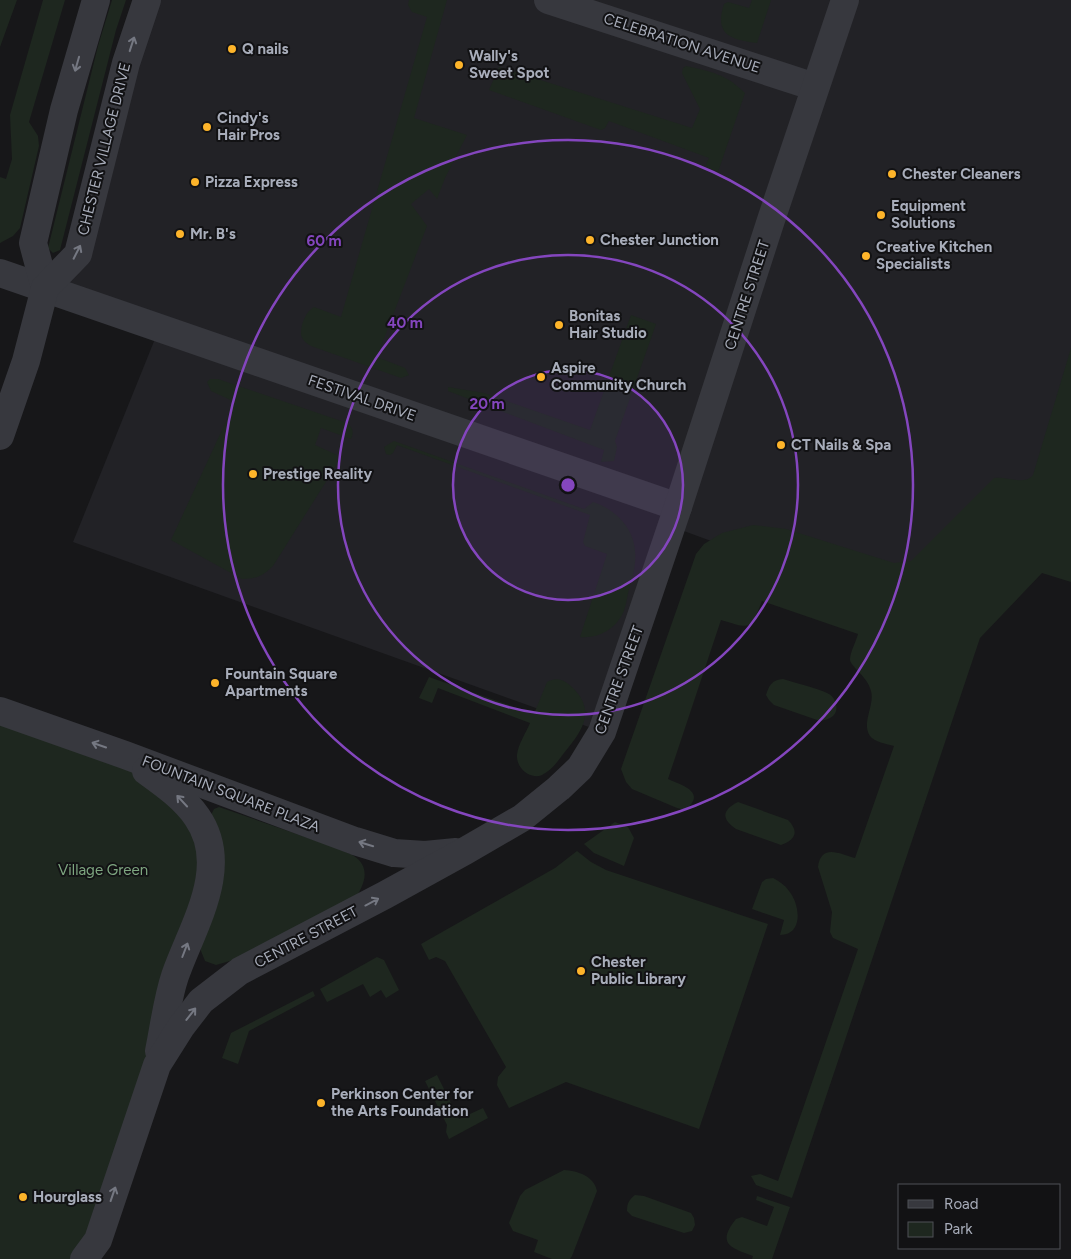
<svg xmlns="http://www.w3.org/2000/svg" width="1071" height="1259" font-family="Figtree,sans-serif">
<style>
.built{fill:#222226}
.green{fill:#1e271f}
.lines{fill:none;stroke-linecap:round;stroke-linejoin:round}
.minor{stroke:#37383e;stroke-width:28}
.oneway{stroke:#757882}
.ring{fill:none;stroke:#8446be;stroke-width:2.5}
.poi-dot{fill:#fdb42a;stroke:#121214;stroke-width:2}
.labels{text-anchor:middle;stroke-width:4;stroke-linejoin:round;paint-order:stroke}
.street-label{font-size:15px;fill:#a8adba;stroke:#121214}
.poi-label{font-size:15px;font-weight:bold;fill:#a8adba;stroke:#121214;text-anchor:start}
.park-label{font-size:15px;fill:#7ea680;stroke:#121214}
.centre{fill:#8446be;stroke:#121214;stroke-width:2.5}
.ring-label{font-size:15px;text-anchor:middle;font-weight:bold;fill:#8446be;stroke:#121214;stroke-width:4;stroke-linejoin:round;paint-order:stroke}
</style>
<rect width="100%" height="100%" fill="#171719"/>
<g class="built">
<polygon points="148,0 1071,0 1071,392 1046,476 908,575 722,545 673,527 678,507 46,288 78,257"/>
<polygon points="159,329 678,508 600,731 73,542"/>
</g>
<g class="green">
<polygon points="0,0 17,0 0,47"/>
<polygon points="43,0 65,0 29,122 38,136 39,146 20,228 13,236 0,243 0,177 6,179 12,159 10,115"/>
<polygon points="112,0 126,0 116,30 60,250 53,253 48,248 49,244 98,46"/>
<path d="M409 0H447L414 118 467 135 445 178 437 199 429 189 411 204 427 226 377 357 405 368 409 375 401 378 311 346C306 343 301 339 301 333 301 324 306 311 314 307L341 317 427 17 412 12 408 5Z"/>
<path d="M752 0H771L757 43C730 40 714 34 724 4L728 2 749 8Z"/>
<path d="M686 66C712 72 726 74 745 93L718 172 708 168 706 164 709 158 609 121 605 128 601 130 489 90 499 67 692 128 700 109 682 73 683 68Z"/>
<polygon points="631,315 656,324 615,441 617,447 614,461 601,462 604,450 448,391 448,387 484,393 590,430"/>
<path d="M1071 348V582L1042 573 980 638 792 1198 756 1185 751 1176 760 1174 778 1181 858 949 833 938 830 932 832 912 818 867C821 843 840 854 855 858L894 746C887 744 874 742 870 736 861 723 875 705 871 691 868 677 851 667 850 660 850 652 856 642 858 634L762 601C750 631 751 629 721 620L668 779C681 785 708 792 685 810L677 808 632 789 626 782 621 769 696 554 704 544 722 533 753 525 786 529 894 563 911 561 994 478C1007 476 1024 486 1033 475Z"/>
<path d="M210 379H218L347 423C353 428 354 432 351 439L321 428 315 445 337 455 339 461 273 566C263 576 256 579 242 579L171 540 235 402 211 391 207 382Z"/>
<path d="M394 441 584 509 593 502C610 507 628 522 633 540 638 557 634 574 629 589 627 597 626 608 622 615 614 630 597 639 580 637L607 554 585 546 583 542 590 515 397 445 393 453 390 455 386 454 384 447Z"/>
<path d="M429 677 534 714 547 682C558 676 566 681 574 689 597 713 580 733 564 753 558 761 552 770 542 775 530 780 516 768 517 755 518 744 526 733 530 723L438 688 432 703 419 698Z"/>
<path d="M783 679C795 683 818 688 829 694 834 697 838 705 836 711 834 718 826 720 820 721L774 705 769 700 766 695C769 685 772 680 783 679Z"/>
<polygon points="0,711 125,755 175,794 212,863 83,1259 0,1259"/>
<path d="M738 802 788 820C799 831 796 840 781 845L736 829C722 820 721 810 738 802Z"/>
<path d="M219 807 340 849C344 851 350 853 354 856 372 868 364 887 353 901L230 961 216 965 205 961C204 958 202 954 201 951 199 932 217 902 222 883 228 859 220 837 211 815L214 809Z"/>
<polygon points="615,822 628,827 634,838 624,866 594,853 584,844"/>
<polygon points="577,851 591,862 606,870 768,924 699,1129 566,1082 509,1108 497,1085 498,1077 506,1067 445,961 436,957 429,960 421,944 555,868"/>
<path d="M773 878C779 881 785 885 789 891 800 904 804 935 780 935L784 920 752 909 762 882 766 879Z"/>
<polygon points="377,957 384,960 399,990 386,998 381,990 370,997 363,984 327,1002 320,989"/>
<polygon points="313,991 315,996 249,1031 238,1064 222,1058 231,1033"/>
<polygon points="437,1075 459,1119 483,1108 488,1118 449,1139 446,1132 447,1125 425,1081"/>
<path d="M564 1170C578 1171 594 1176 597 1191L572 1256 570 1259H552L534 1252 538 1240 513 1231 509 1223 520 1196 525 1190Z"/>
<path d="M635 1195 644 1196 691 1213 694 1218 695 1225 692 1231 684 1233 632 1216 627 1211C627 1203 629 1200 635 1195Z"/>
<path d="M757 1196 790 1207 772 1259H752L753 1256C731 1248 716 1244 736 1219L742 1217 767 1226 774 1207 756 1200Z"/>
</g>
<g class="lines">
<g class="minor">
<polyline points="548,0 815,87"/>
<polyline points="0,273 678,507"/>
<polyline points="45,288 33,243 64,110 96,0"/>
<polyline points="0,436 26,361 45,288 78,254 126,63 147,0"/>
<polyline points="0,711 125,755 355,841 394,853 425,855 456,852"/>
<path d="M146 771C164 784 184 798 197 817 232 867 192 927 175 976 167 1000 164 1027 159 1051"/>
<polyline points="84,1259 98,1240 157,1065 181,1027 201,1001 240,971 385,895 465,851 522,818 559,788 580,768 602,732 678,507 771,220 845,0"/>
</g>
</g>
<defs><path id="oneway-shaft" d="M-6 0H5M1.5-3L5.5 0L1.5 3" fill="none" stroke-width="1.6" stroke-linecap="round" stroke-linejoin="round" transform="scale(1.25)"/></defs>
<g class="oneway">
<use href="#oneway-shaft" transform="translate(132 44) rotate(-72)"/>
<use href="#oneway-shaft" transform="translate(77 64) rotate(106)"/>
<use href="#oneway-shaft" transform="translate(77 252) rotate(-63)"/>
<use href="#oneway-shaft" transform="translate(99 745) rotate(-161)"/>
<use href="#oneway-shaft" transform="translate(182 801) rotate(-133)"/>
<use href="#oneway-shaft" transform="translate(366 844) rotate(-163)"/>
<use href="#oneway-shaft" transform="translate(372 902) rotate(-28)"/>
<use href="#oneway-shaft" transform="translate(185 950) rotate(-69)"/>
<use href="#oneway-shaft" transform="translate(191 1014) rotate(-52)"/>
<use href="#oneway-shaft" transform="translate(113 1194) rotate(-71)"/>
</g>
<circle cx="568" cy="485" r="115" fill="#8446be" fill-opacity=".12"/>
<g class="ring">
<circle cx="568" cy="485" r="115"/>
<circle cx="568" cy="485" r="230"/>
<circle cx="568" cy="485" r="345"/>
</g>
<g class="poi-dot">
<circle cx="232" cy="49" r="5"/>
<circle cx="459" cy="65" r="5"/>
<circle cx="207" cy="127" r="5"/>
<circle cx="892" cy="174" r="5"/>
<circle cx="195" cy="182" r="5"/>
<circle cx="881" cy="215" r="5"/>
<circle cx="180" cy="234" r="5"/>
<circle cx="590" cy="240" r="5"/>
<circle cx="866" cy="256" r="5"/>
<circle cx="559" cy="325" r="5"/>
<circle cx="541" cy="377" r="5"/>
<circle cx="781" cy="445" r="5"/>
<circle cx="253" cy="474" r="5"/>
<circle cx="215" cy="683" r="5"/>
<circle cx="581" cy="971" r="5"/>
<circle cx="321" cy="1103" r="5"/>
<circle cx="23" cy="1197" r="5"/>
</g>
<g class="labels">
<g class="street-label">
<text transform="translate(682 43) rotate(18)" y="5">CELEBRATION AVENUE</text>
<text transform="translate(104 149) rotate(-76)" y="5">CHESTER VILLAGE DRIVE</text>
<text transform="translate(747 295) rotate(-72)" y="5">CENTRE STREET</text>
<text transform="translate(362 398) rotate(19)" y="5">FESTIVAL DRIVE</text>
<text transform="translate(619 680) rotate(-70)" y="5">CENTRE STREET</text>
<text transform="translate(231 794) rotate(21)" y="5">FOUNTAIN SQUARE PLAZA</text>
<text transform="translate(306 937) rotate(-28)" y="5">CENTRE STREET</text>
</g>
<g class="poi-label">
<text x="242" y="54">Q nails</text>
<text x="469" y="61">Wally's<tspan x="469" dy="17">Sweet Spot</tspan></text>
<text x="217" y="123">Cindy's<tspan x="217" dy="17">Hair Pros</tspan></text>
<text x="902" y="179">Chester Cleaners</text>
<text x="205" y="187">Pizza Express</text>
<text x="891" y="211">Equipment<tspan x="891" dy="17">Solutions</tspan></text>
<text x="190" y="239">Mr. B's</text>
<text x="600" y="245">Chester Junction</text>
<text x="876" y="252">Creative Kitchen<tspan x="876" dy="17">Specialists</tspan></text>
<text x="569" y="321">Bonitas<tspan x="569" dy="17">Hair Studio</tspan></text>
<text x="551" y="373">Aspire<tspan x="551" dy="17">Community Church</tspan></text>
<text x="791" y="450">CT Nails &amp; Spa</text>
<text x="263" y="479">Prestige Reality</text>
<text x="225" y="679">Fountain Square<tspan x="225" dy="17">Apartments</tspan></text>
<text x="591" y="967">Chester<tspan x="591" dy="17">Public Library</tspan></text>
<text x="331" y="1099">Perkinson Center for<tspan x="331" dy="17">the Arts Foundation</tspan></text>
<text x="33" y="1202">Hourglass</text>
</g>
<g class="park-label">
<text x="103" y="875">Village Green</text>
</g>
</g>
<circle cx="568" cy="485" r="8" class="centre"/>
<g class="ring-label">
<text x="324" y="246">60 m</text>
<text x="405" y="328">40 m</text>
<text x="487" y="409">20 m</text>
</g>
<rect x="898" y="1184" width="162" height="65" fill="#121214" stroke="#4e5056"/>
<rect x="908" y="1200" width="25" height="8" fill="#37383e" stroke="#4e5056"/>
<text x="944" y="1209" font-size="15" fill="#a8adba">Road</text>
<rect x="908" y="1222" width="25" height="15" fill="#1e271f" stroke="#4e5056"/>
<text x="944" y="1234" font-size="15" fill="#a8adba">Park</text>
</svg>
